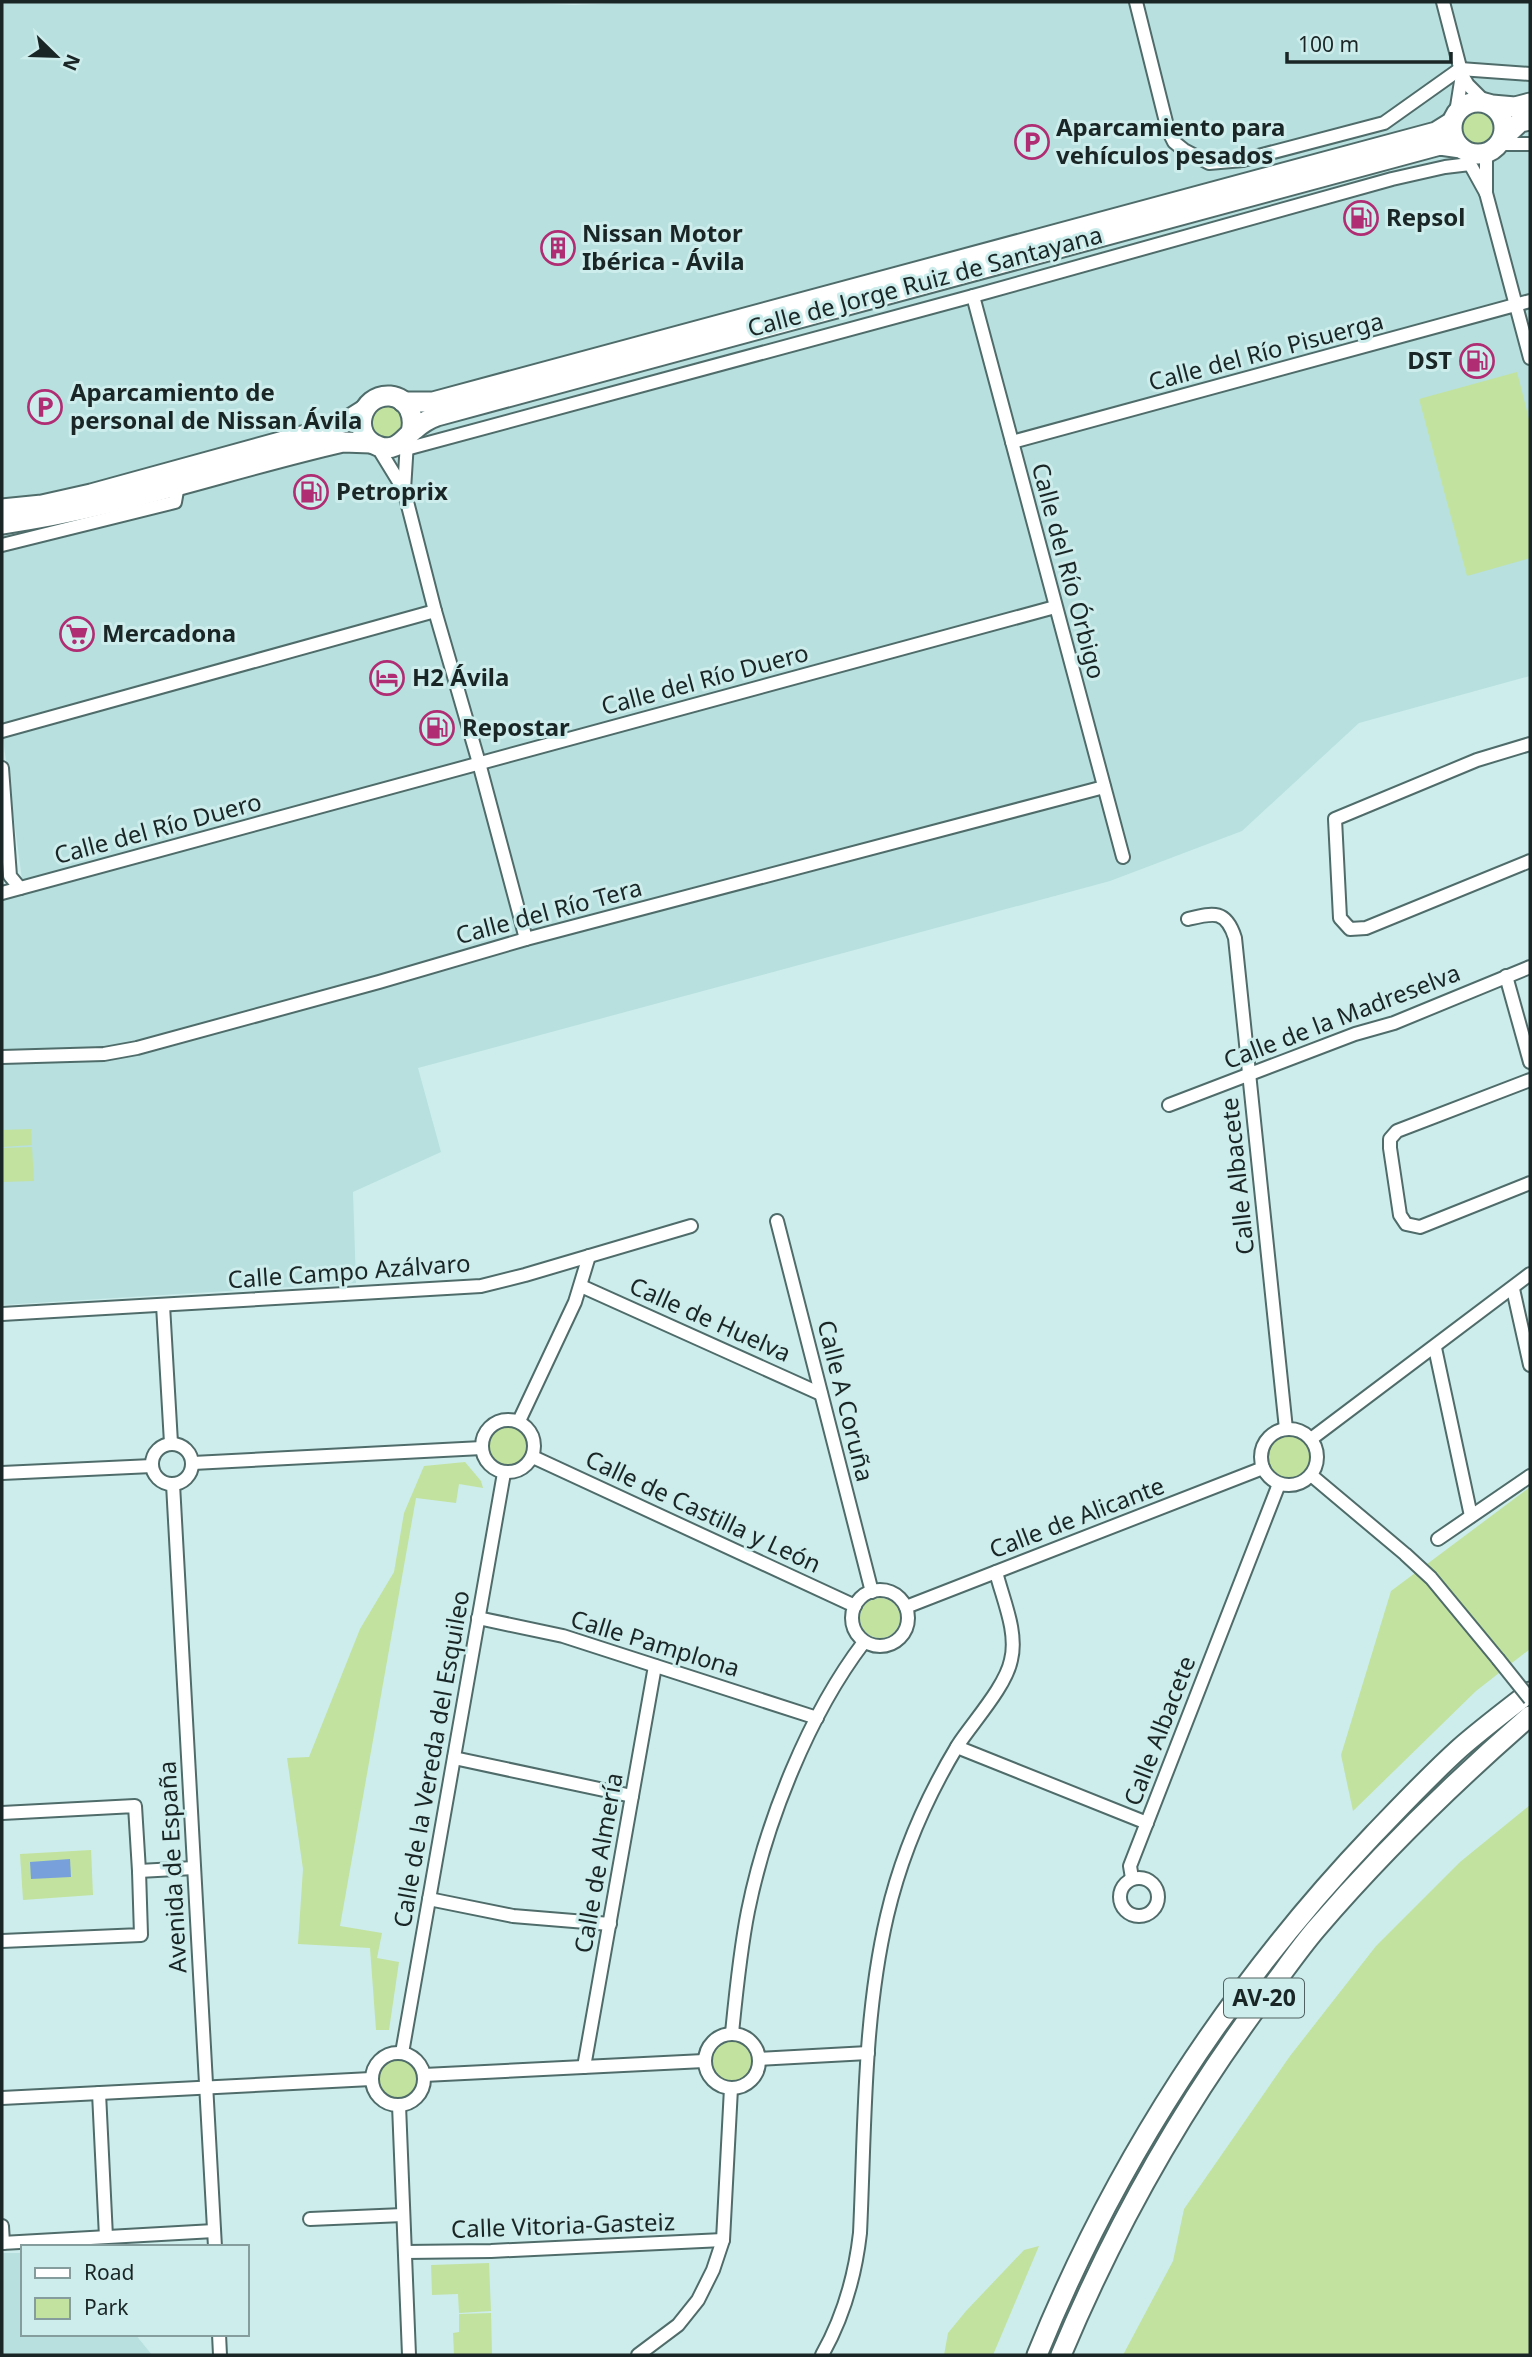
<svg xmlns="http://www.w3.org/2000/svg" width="1532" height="2357" font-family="'Noto Sans',sans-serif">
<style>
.built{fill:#b7e0de}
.green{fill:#c2e29f}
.water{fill:#78a1db}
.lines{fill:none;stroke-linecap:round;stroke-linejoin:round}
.minor-casing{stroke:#4f6c6a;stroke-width:16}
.highway-casing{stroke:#4f6c6a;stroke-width:23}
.minor{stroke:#fff;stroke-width:12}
.highway{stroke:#fff;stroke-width:19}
.minor-bridge-casing{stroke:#4f6c6a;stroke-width:16;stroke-linecap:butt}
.minor-bridge{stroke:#fff;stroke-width:12}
.labels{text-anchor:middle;stroke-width:6;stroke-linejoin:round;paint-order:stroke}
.shield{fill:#cdedec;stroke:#506261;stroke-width:2}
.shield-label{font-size:23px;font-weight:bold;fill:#1a2626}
.poi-label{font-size:24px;font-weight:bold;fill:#1a2626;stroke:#cdedec;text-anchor:start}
.street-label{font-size:24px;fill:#1a2626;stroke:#cdedec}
</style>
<rect width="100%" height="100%" fill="#cdedec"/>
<g class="built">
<polygon points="2,2 493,2 574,5 648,2 1530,2 1530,676 1359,723 1242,831 1110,881 418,1068 441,1152 353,1192 356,1283 2,1305 2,897 24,894 2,731"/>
<polygon points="2,2253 23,2253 23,2334 135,2334 152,2355 2,2355"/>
</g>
<g class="green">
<circle cx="1478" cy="128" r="17"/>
<polygon points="1517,372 1530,423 1530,558 1467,576 1419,399"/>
<circle cx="387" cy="422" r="16"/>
<polygon points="31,1129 32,1145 2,1147 2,1130"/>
<polygon points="32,1147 34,1181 2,1182 2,1148"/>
<circle cx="508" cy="1446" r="20"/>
<circle cx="1289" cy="1457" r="21"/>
<polygon points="465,1462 481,1481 483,1488 459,1484 456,1503 416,1498 340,1926 382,1933 377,1958 399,1962 389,2030 376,2030 370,1948 298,1944 303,1869 287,1758 309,1757 360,1629 394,1572 404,1513 424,1466"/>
<polygon points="1530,1487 1530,1649 1476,1691 1353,1811 1341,1755 1391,1591"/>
<circle cx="880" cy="1618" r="20"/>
<polygon points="1530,1805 1530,2355 1123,2355 1173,2261 1184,2209 1290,2056 1376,1946 1460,1862"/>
<polygon points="91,1850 93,1895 23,1900 20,1854"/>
<circle cx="732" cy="2061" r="20"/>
<circle cx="398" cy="2078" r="20"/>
<polygon points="1039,2246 993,2355 944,2355 948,2333 966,2311 1024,2250"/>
<polygon points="489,2263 491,2311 459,2313 458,2294 432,2295 431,2265"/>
<polygon points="491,2313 492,2355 454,2355 453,2333 459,2332 459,2314"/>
</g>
<polygon class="water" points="70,1859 71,1877 31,1879 30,1862"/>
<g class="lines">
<g class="minor-casing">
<g id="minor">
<polyline points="1136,2 1168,130 1174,142 1184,150 1209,163 1243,160 1384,123 1460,69 1530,74"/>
<polyline points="1443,2 1462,75 1468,85 1486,103"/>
<polyline points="1456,113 1462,75"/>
<polyline points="1499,144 1530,144"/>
<polyline points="1467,152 1470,164 1486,193"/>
<polyline points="1486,153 1486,193 1530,358"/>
<polyline points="973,296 1123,857"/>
<polyline points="1012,442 1530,301"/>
<polyline points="377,446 404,490 435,611 479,763 526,939"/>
<polyline points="393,447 406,449 973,296 1392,179 1445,167 1470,164"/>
<polyline points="404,490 407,442"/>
<polyline points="2,545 175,502 178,485"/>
<polyline points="2,731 435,611"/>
<polyline points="1530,744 1477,760 1335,819 1340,918 1350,929 1366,928 1530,861"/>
<polyline points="2,768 10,876 20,888"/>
<polyline points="2,893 1055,607"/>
<path d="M1188 919C1213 913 1226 909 1235 938L1286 1429"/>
<polyline points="1506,976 1530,1062"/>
<polyline points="2,1057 104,1054 137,1048 379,982 526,939 1104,787"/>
<polyline points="1530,1080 1397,1131 1390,1139 1390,1148 1400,1215 1406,1224 1420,1227 1530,1183"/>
<polyline points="1169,1105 1355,1034 1394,1023 1530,967"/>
<polyline points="777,1221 872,1592"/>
<polyline points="581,1286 821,1394"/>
<polyline points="1513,1289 1530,1365"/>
<polyline points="163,1305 171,1443"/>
<polyline points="2,1314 481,1286 525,1275 691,1226"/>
<polyline points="1435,1348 1471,1516"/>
<circle cx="508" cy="1446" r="26"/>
<polyline points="519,1421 575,1302 589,1256"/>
<circle cx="1289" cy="1457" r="28"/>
<polyline points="1311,1439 1530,1274"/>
<circle cx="172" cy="1464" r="20"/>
<polyline points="533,1457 855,1606"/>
<polyline points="193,1463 482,1448"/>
<polyline points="2,1473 152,1466"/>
<polyline points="1311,1475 1405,1554 1431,1578 1498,1659"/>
<polyline points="173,1484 215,2247"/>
<polyline points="1438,1539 1530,1476"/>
<circle cx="880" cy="1618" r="28"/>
<polyline points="906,1607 1263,1468"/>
<polyline points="478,1618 563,1636 817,1718"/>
<polyline points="957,1747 1147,1823"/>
<polyline points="454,1758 632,1796"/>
<polyline points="2,1813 135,1806 139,1871 141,1935 2,1941"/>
<polyline points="139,1871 194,1868"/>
<circle cx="1139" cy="1897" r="19"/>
<polyline points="1132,1878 1130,1866 1279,1484"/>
<polyline points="429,1899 513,1916 610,1924"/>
<path d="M732 2033C736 1993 740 1951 748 1911 766 1822 809 1714 864 1642"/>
<circle cx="732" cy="2061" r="27"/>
<polyline points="402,2053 504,1473"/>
<circle cx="398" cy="2079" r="26"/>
<polyline points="759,2059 868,2053"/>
<polyline points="584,2067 655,1666"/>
<polyline points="424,2075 704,2061"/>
<polyline points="99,2093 106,2237"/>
<polyline points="2,2098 371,2079"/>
<polyline points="399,2105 409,2355"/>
<polyline points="310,2219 403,2215"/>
<polyline points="2,2226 3,2243"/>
<polyline points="2,2243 214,2231"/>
<polyline points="405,2252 491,2251 723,2240"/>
<polyline points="219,2334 220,2355"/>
<polyline points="638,2355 678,2325 698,2300 713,2270 723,2240 731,2088"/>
<path d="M822 2355C844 2316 855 2277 860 2233 865 2127 863 2019 887 1916 901 1856 926 1798 958 1745 973 1722 1006 1686 1011 1660 1018 1632 1003 1600 996 1572"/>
</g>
</g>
<g class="highway-casing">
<g id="highway">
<circle cx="1478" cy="128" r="26"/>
<polyline points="1492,105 1515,107 1530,103"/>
<polyline points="1503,138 1520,122 1530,120"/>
<polyline points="403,402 433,402 1436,132 1452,122"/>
<path d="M411 432C415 417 409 398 390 396 360 394 350 436 378 446 396 453 403 439 414 430 422 423 428 419 437 416L1440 145 1461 148"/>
<polyline points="2,509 42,505 91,494 320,431 345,422 364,410"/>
<path d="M2 524C118 508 229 468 343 442L371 443"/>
<path d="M1037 2355C1115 2162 1230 1985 1374 1834 1402 1805 1430 1775 1460 1748 1483 1728 1507 1710 1530 1692"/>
<path d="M1061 2355C1115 2226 1184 2104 1268 1992 1284 1971 1299 1949 1316 1929 1382 1852 1454 1782 1530 1716"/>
</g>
</g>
<use href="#minor" class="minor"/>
<use href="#highway" class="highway"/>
<g class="minor-bridge-casing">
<polyline id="minor-bridge" points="1498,1659 1530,1699"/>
</g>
<use href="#minor-bridge" class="minor-bridge"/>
</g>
<defs>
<g id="parking-ring" transform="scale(1.75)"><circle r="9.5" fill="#cdedec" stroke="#b02c73" stroke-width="1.5"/><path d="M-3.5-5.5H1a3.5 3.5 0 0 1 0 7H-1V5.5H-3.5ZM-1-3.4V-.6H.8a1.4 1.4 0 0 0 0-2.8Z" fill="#b02c73"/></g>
<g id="fuel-ring" transform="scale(1.75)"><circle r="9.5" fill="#cdedec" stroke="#b02c73" stroke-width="1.5"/><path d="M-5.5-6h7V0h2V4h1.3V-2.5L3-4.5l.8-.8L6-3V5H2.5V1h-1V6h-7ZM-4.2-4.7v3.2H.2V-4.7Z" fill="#b02c73"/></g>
<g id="building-ring" transform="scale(1.75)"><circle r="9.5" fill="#cdedec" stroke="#b02c73" stroke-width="1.5"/><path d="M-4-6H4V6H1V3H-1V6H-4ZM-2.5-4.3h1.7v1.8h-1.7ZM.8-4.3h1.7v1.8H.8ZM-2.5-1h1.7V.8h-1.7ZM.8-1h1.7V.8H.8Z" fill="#b02c73"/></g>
<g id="supermarket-ring" transform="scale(1.75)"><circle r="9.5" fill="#cdedec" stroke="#b02c73" stroke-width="1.5"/><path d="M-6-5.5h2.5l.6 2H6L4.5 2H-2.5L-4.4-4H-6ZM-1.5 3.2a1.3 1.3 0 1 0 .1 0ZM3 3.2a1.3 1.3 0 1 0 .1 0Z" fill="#b02c73"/></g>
<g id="hotel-ring" transform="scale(1.75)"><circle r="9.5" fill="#cdedec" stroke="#b02c73" stroke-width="1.5"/><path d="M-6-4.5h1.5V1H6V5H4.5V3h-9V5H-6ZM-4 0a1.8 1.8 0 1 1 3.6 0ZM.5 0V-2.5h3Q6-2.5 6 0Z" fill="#b02c73"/></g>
</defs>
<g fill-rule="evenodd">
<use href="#parking-ring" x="1032" y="142"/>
<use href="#fuel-ring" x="1361" y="218"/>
<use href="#building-ring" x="558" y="248"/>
<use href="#fuel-ring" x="1477" y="361"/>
<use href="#parking-ring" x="45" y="407"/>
<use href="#fuel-ring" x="311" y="492"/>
<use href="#supermarket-ring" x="77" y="634"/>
<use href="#hotel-ring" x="387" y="678"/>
<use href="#fuel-ring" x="437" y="728"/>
</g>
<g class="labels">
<rect class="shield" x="1224" y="1978.5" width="80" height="39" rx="5"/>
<g class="shield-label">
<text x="1264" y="2006">AV-20</text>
</g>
<g class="poi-label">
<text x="1056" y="136">Aparcamiento para<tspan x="1056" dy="28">vehículos pesados</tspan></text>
<text x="1386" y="226">Repsol</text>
<text x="582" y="242">Nissan Motor<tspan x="582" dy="28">Ibérica - Ávila</tspan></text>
<text x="1452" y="369" text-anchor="end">DST</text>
<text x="70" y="401">Aparcamiento de<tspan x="70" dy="28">personal de Nissan Ávila</tspan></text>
<text x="336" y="500">Petroprix</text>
<text x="102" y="642">Mercadona</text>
<text x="412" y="686">H2 Ávila</text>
<text x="462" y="736">Repostar</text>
</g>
<g class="street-label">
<text transform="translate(925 282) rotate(-15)" y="8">Calle de Jorge Ruiz de Santayana</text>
<text transform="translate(1266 352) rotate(-15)" y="8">Calle del Río Pisuerga</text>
<text transform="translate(1068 571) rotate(75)" y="8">Calle del Río Órbigo</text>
<text transform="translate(705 680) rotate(-15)" y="8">Calle del Río Duero</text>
<text transform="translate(158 829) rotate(-15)" y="8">Calle del Río Duero</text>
<text transform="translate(549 912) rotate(-15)" y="8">Calle del Río Tera</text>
<text transform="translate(1342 1017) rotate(-21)" y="8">Calle de la Madreselva</text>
<text transform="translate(1238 1176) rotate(-96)" y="8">Calle Albacete</text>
<text transform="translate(349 1272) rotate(-4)" y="8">Calle Campo Azálvaro</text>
<text transform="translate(710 1320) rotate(24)" y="8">Calle de Huelva</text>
<text transform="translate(845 1401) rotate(76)" y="8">Calle A Coruña</text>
<text transform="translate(703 1512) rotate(25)" y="8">Calle de Castilla y León</text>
<text transform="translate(1077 1518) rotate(-21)" y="8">Calle de Alicante</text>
<text transform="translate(655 1644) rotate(17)" y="8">Calle Pamplona</text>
<text transform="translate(1160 1731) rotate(-69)" y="8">Calle Albacete</text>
<text transform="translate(432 1759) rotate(-80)" y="8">Calle de la Vereda del Esquileo</text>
<text transform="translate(599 1863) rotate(-80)" y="8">Calle de Almería</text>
<text transform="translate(173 1867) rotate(-93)" y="8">Avenida de España</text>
<text transform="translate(563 2226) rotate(-2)" y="8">Calle Vitoria-Gasteiz</text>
</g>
</g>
<rect width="1532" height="2357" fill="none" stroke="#1a2626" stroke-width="7"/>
<rect x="21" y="2245" width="228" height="91" fill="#cdedec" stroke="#859d9d" stroke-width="2"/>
<rect x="35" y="2268" width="35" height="10" fill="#ffffff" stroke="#859d9d" stroke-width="2"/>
<text x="84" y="2280" font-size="21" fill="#1a2626">Road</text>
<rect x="35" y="2298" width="35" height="21" fill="#c2e29f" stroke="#859d9d" stroke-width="2"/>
<text x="84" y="2315" font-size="21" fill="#1a2626">Park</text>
<g transform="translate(56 56) rotate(113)" stroke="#cdedec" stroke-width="5" paint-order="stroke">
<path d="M0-5L12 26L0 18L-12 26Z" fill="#1a2626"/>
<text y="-10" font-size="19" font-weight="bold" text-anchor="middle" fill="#1a2626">N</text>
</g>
<path d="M1287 52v10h164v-10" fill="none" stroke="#1a2626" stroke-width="3.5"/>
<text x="1298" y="52" font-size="21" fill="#1a2626" stroke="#cdedec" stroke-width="5" paint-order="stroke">100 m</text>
</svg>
